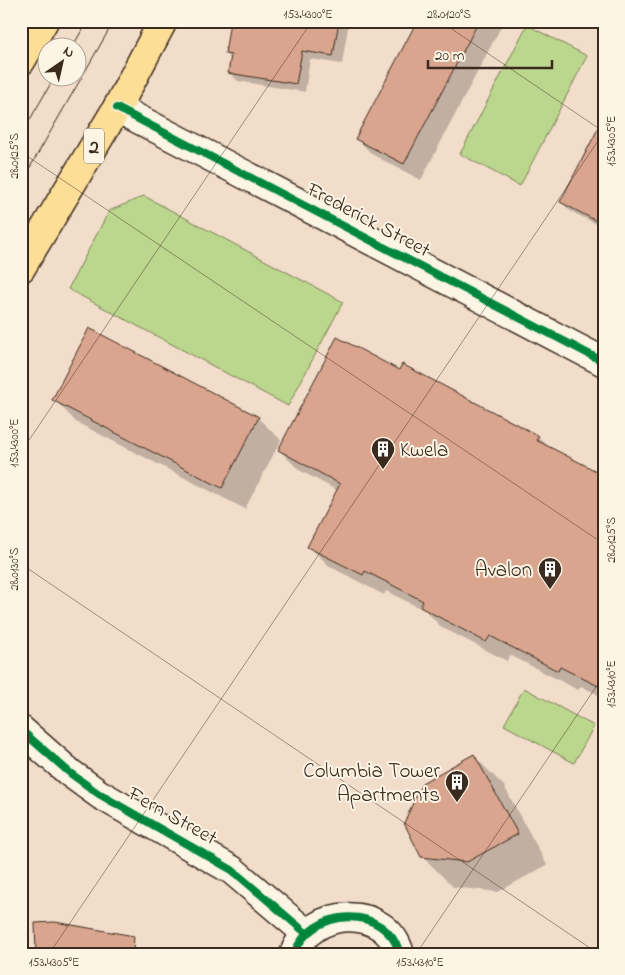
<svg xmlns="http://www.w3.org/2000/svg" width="625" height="975" font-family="'Indie Flower',sans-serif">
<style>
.green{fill:#bbd68d;stroke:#7b8056}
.shadow{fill:#0003}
.building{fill:#daa58e;stroke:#3b2a1e}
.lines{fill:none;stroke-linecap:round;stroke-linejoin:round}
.street-casing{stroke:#3b2a1e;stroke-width:31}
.secondary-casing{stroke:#3b2a1e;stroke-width:31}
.highway-casing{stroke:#3b2a1e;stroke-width:31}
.street{stroke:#fcf5e5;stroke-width:28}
.secondary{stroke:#fcf5e5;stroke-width:28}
.highway{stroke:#fdde96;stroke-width:28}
.tram{stroke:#3b2a1e;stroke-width:1}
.cycleway-casing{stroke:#fcf5e5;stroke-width:11}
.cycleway{stroke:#00873e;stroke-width:8}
.ticks{fill:none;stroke:#3b2a1e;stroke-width:1;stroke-opacity:0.45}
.labels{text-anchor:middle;stroke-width:4;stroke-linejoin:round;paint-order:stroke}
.shield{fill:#fcf5e5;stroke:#75675a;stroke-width:1}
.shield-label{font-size:20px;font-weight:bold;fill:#3b2a1e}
.street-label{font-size:21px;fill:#3b2a1e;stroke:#fcf5e5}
.poi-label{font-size:21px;fill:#3b2a1e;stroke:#fcf5e5;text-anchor:end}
.neatline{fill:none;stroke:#3b2a1e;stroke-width:2}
.ticks-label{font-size:12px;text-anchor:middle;fill:#3b2a1e}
</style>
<rect width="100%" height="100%" fill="#f2ddcb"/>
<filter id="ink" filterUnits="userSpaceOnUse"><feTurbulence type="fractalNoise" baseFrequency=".02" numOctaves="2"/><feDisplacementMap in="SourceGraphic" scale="10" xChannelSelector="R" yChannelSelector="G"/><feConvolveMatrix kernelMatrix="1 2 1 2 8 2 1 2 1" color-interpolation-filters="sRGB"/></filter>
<g filter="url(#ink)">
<g class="green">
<polygon points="527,25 587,56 520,186 460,154"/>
<polygon points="144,196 343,302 288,406 68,289 109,211"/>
<polygon points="524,688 594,726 574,763 504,725"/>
</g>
<g class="shadow">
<polygon points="231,21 349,21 342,64 310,59 305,92 238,81 229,73 232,60 226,54"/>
<polygon points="418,21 504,21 421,180 373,155 356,138"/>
<polygon points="604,120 604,228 570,211 562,202"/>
<polygon points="400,372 538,437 551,449 604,477 604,698 581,686 578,690 510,655 507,661 441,627 426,611 386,591 384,595 329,566 309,546 338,491 299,470 279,450"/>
<polygon points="54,399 258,418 281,440 245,509 76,422"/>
<polygon points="474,756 504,786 547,865 498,892 453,887 422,856"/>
</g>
<g class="building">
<polygon points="230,21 339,21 333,56 302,51 296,84 228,73 231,55 225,54"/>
<polygon points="417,21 479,21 404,164 355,139"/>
<polygon points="604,117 604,225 560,202"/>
<polygon points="89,328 259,417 222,488 52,400"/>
<polygon points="337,337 399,370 402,364 539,436 536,440 604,475 604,689 560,667 558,671 490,636 486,642 420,607 423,601 365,571 363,575 307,547 340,484 278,450"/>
<polygon points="474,754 518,834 467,862 421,857 404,823 422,783"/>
<polygon points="55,922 134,936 133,954 36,954 35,923"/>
</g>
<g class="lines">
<g class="street-casing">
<polyline id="street" points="117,108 604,362"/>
</g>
<g class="secondary-casing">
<g id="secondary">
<polyline points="21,730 70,773 99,794 232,870 306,933"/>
<path d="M294 954C311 907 386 903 400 954"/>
</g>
</g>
<g class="highway-casing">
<g id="highway">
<polyline points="21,61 44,21"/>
<polyline points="21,268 117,108 163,21"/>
</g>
</g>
<use href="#street" class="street"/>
<use href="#secondary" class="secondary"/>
<use href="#highway" class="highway"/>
<g class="tram">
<polyline points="72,48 87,21"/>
<polyline points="21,135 54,78"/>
<polyline points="21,183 114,21"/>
</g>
<g class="cycleway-casing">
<g id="cycleway">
<polyline points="117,108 604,362"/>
<polyline points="21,730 70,773 99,794 232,870 306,933"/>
<path d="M294 954C311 907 386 903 400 954"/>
</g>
</g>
<use href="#cycleway" class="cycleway"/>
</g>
</g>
<path class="ticks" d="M440 21 604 132M21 152 604 544M21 452 312 21M21 564 599 954M49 954 604 132M416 954 604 675"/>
<defs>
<g id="building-pin" transform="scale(1.25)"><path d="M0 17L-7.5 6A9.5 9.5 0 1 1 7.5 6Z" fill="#3b2a1e" stroke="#fcf5e5"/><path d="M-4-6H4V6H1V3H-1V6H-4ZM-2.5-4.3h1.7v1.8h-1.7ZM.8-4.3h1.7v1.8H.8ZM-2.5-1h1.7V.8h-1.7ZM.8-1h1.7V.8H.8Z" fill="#fff"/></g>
</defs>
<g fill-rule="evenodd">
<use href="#building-pin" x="383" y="449"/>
<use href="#building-pin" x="550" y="569"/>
<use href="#building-pin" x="457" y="782"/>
</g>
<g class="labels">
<rect class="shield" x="84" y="128.5" width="20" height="35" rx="4"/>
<g class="shield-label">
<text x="94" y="153">2</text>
</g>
<g class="street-label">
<text transform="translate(369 219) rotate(28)" y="7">Frederick Street</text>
<text transform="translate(173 815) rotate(29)" y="7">Fern Street</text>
</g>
<g class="poi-label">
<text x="400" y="456" text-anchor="start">Kwela</text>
<text x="532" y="576">Avalon</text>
<text x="440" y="777">Columbia Tower<tspan x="440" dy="24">Apartments</tspan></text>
</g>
</g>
<rect width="625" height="975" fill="none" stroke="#fcf5e5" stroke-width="55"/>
<g transform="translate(62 62) rotate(34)"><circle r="24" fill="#fcf5e5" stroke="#afa495"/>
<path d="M0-4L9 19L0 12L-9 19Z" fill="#3b2a1e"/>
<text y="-8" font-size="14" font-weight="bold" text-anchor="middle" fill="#3b2a1e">N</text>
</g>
<path d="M428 60v8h124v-8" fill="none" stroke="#3b2a1e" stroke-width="2.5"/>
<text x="435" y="60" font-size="15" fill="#3b2a1e" stroke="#fcf5e5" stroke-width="4" paint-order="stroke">20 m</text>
<rect x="28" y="28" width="570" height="920" class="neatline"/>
<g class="ticks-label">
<text x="308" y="18">153.4300°E</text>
<text x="449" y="18">28.0120°S</text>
<text transform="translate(611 141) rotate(-90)" y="4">153.4305°E</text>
<text transform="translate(14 156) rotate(-90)" y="4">28.0125°S</text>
<text transform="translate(14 443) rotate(-90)" y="4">153.4300°E</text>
<text transform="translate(611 540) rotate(-90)" y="4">28.0125°S</text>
<text transform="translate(14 569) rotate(-90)" y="4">28.0130°S</text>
<text transform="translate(611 684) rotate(-90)" y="4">153.4310°E</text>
<text x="54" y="966">153.4305°E</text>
<text x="420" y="966">153.4310°E</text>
</g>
</svg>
